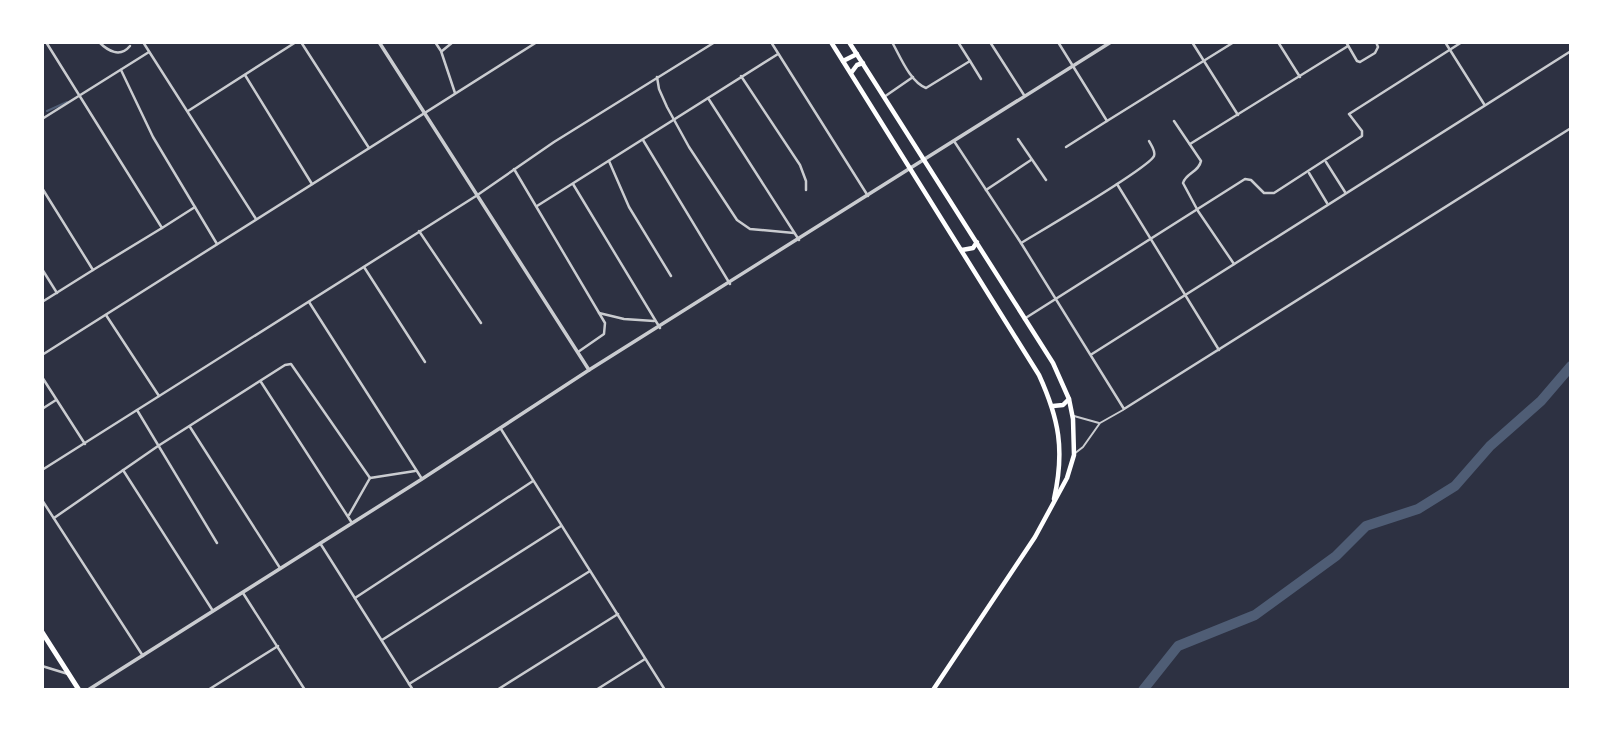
<svg xmlns="http://www.w3.org/2000/svg" width="1613" height="732" font-family="'Nunito Sans',sans-serif">
<style>
.lines{fill:none;stroke-linecap:round;stroke-linejoin:round}
.stream{stroke:#4f5d75;stroke-width:2}
.river{stroke:#4f5d75;stroke-width:10}
.service{stroke:#caccd0;stroke-width:2}
.minor{stroke:#caccd0;stroke-width:2.5}
.tertiary{stroke:#caccd0;stroke-width:3.5}
.primary{stroke:#fff;stroke-width:4.5}
.trunk{stroke:#fff;stroke-width:5}
</style>
<rect width="100%" height="100%" fill="#2d3142"/>
<g class="lines">
<polyline class="stream" points="47,111 67,102"/>
<polyline class="river" points="1143,690 1178,646 1255,615 1336,556 1366,526 1418,509 1455,486 1490,446 1541,401 1571,366"/>
<g class="service">
<polyline points="1074,416 1099,423"/>
<polyline points="1074,454 1083,447 1100,423 1123,410"/>
</g>
<g class="minor">
<polyline points="46,42 162,228 195,207"/>
<path d="M99 42C108 51 120 58 130 46"/>
<polyline points="143,42 256,219"/>
<polyline points="301,42 369,148"/>
<polyline points="435,42 441,51 455,93"/>
<polyline points="771,42 868,196"/>
<path d="M892 42C900 56 910 82 926 88L970 61 981 79"/>
<polyline points="958,42 970,61"/>
<polyline points="990,42 1024,95"/>
<polyline points="1058,42 1107,121 1066,147"/>
<polyline points="1192,42 1238,115"/>
<polyline points="1278,42 1300,77"/>
<polyline points="1346,42 1357,61 1360,62 1375,53 1378,47 1376,42"/>
<polyline points="1445,42 1484,104"/>
<polyline points="442,51 453,42"/>
<polyline points="121,70 153,137 217,244"/>
<polyline points="245,75 312,184"/>
<polyline points="741,76 800,165 806,181 806,190"/>
<polyline points="657,77 659,89 667,107 689,147 737,220 750,229 794,233"/>
<polyline points="884,97 913,77"/>
<polyline points="708,98 799,240"/>
<polyline points="188,111 296,42"/>
<polyline points="42,119 149,52"/>
<polyline points="1107,121 1234,42"/>
<path d="M1174 121 1201 161C1199 172 1186 173 1183 183L1198 211 1234 264"/>
<polyline points="1018,139 1046,180"/>
<polyline points="643,140 730,284"/>
<polyline points="954,141 1021,243 1124,409 1571,128"/>
<polyline points="1190,144 1348,46"/>
<polyline points="609,161 629,207 671,276"/>
<polyline points="1326,162 1345,192"/>
<polyline points="514,169 605,323 604,334 578,352"/>
<polyline points="1309,173 1327,203"/>
<polyline points="573,184 660,328"/>
<polyline points="1117,184 1219,350"/>
<polyline points="42,188 93,270 162,228"/>
<polyline points="986,190 1031,160"/>
<polyline points="537,206 778,54"/>
<polyline points="419,231 481,323"/>
<path d="M1021 243C1039 232 1149 168 1154 156 1156 151 1151 145 1149 141"/>
<polyline points="364,267 425,362"/>
<polyline points="42,269 57,293"/>
<polyline points="42,302 93,270"/>
<polyline points="309,302 422,479"/>
<polyline points="599,313 624,319 654,321"/>
<polyline points="106,315 159,396"/>
<polyline points="1024,319 1245,179 1251,180 1264,193 1274,193 1362,136 1362,131 1349,114 1462,42"/>
<polyline points="1092,354 1571,51"/>
<polyline points="42,355 537,42"/>
<polyline points="42,377 85,444"/>
<polyline points="261,382 352,523"/>
<polyline points="42,409 56,400"/>
<polyline points="137,410 217,543"/>
<polyline points="190,427 280,568"/>
<polyline points="501,429 665,690"/>
<polyline points="42,470 476,196 554,142 715,42"/>
<polyline points="123,470 213,611"/>
<polyline points="370,478 415,471"/>
<polyline points="42,500 143,656"/>
<polyline points="349,515 370,478"/>
<polyline points="54,518 158,446 285,365 291,364 370,478"/>
<polyline points="320,543 413,690"/>
<polyline points="243,593 305,690"/>
<polyline points="355,598 533,481"/>
<polyline points="382,640 561,526"/>
<polyline points="42,666 68,674"/>
<polyline points="409,684 590,571"/>
<polyline points="208,690 278,646"/>
<polyline points="497,690 618,614"/>
<polyline points="596,690 645,659"/>
</g>
<g class="tertiary">
<polyline points="379,42 589,370"/>
<polyline points="88,690 422,479 589,370 1111,42"/>
</g>
<g class="primary">
<path d="M831 42 1039 375C1059 419 1065 450 1054 499"/>
<polyline points="849,42 1053,363 1069,399 1073,419 1074,455 1067,478 1035,537 933,690"/>
<polyline points="843,61 857,54"/>
<polyline points="851,73 857,65 863,63"/>
<polyline points="962,250 973,248 977,242"/>
<polyline points="1053,406 1063,405 1069,399"/>
</g>
<polyline class="trunk" points="42,632 79,690"/>
</g>
<rect width="1613" height="732" fill="none" stroke="#ffffff" stroke-width="88"/>
</svg>
